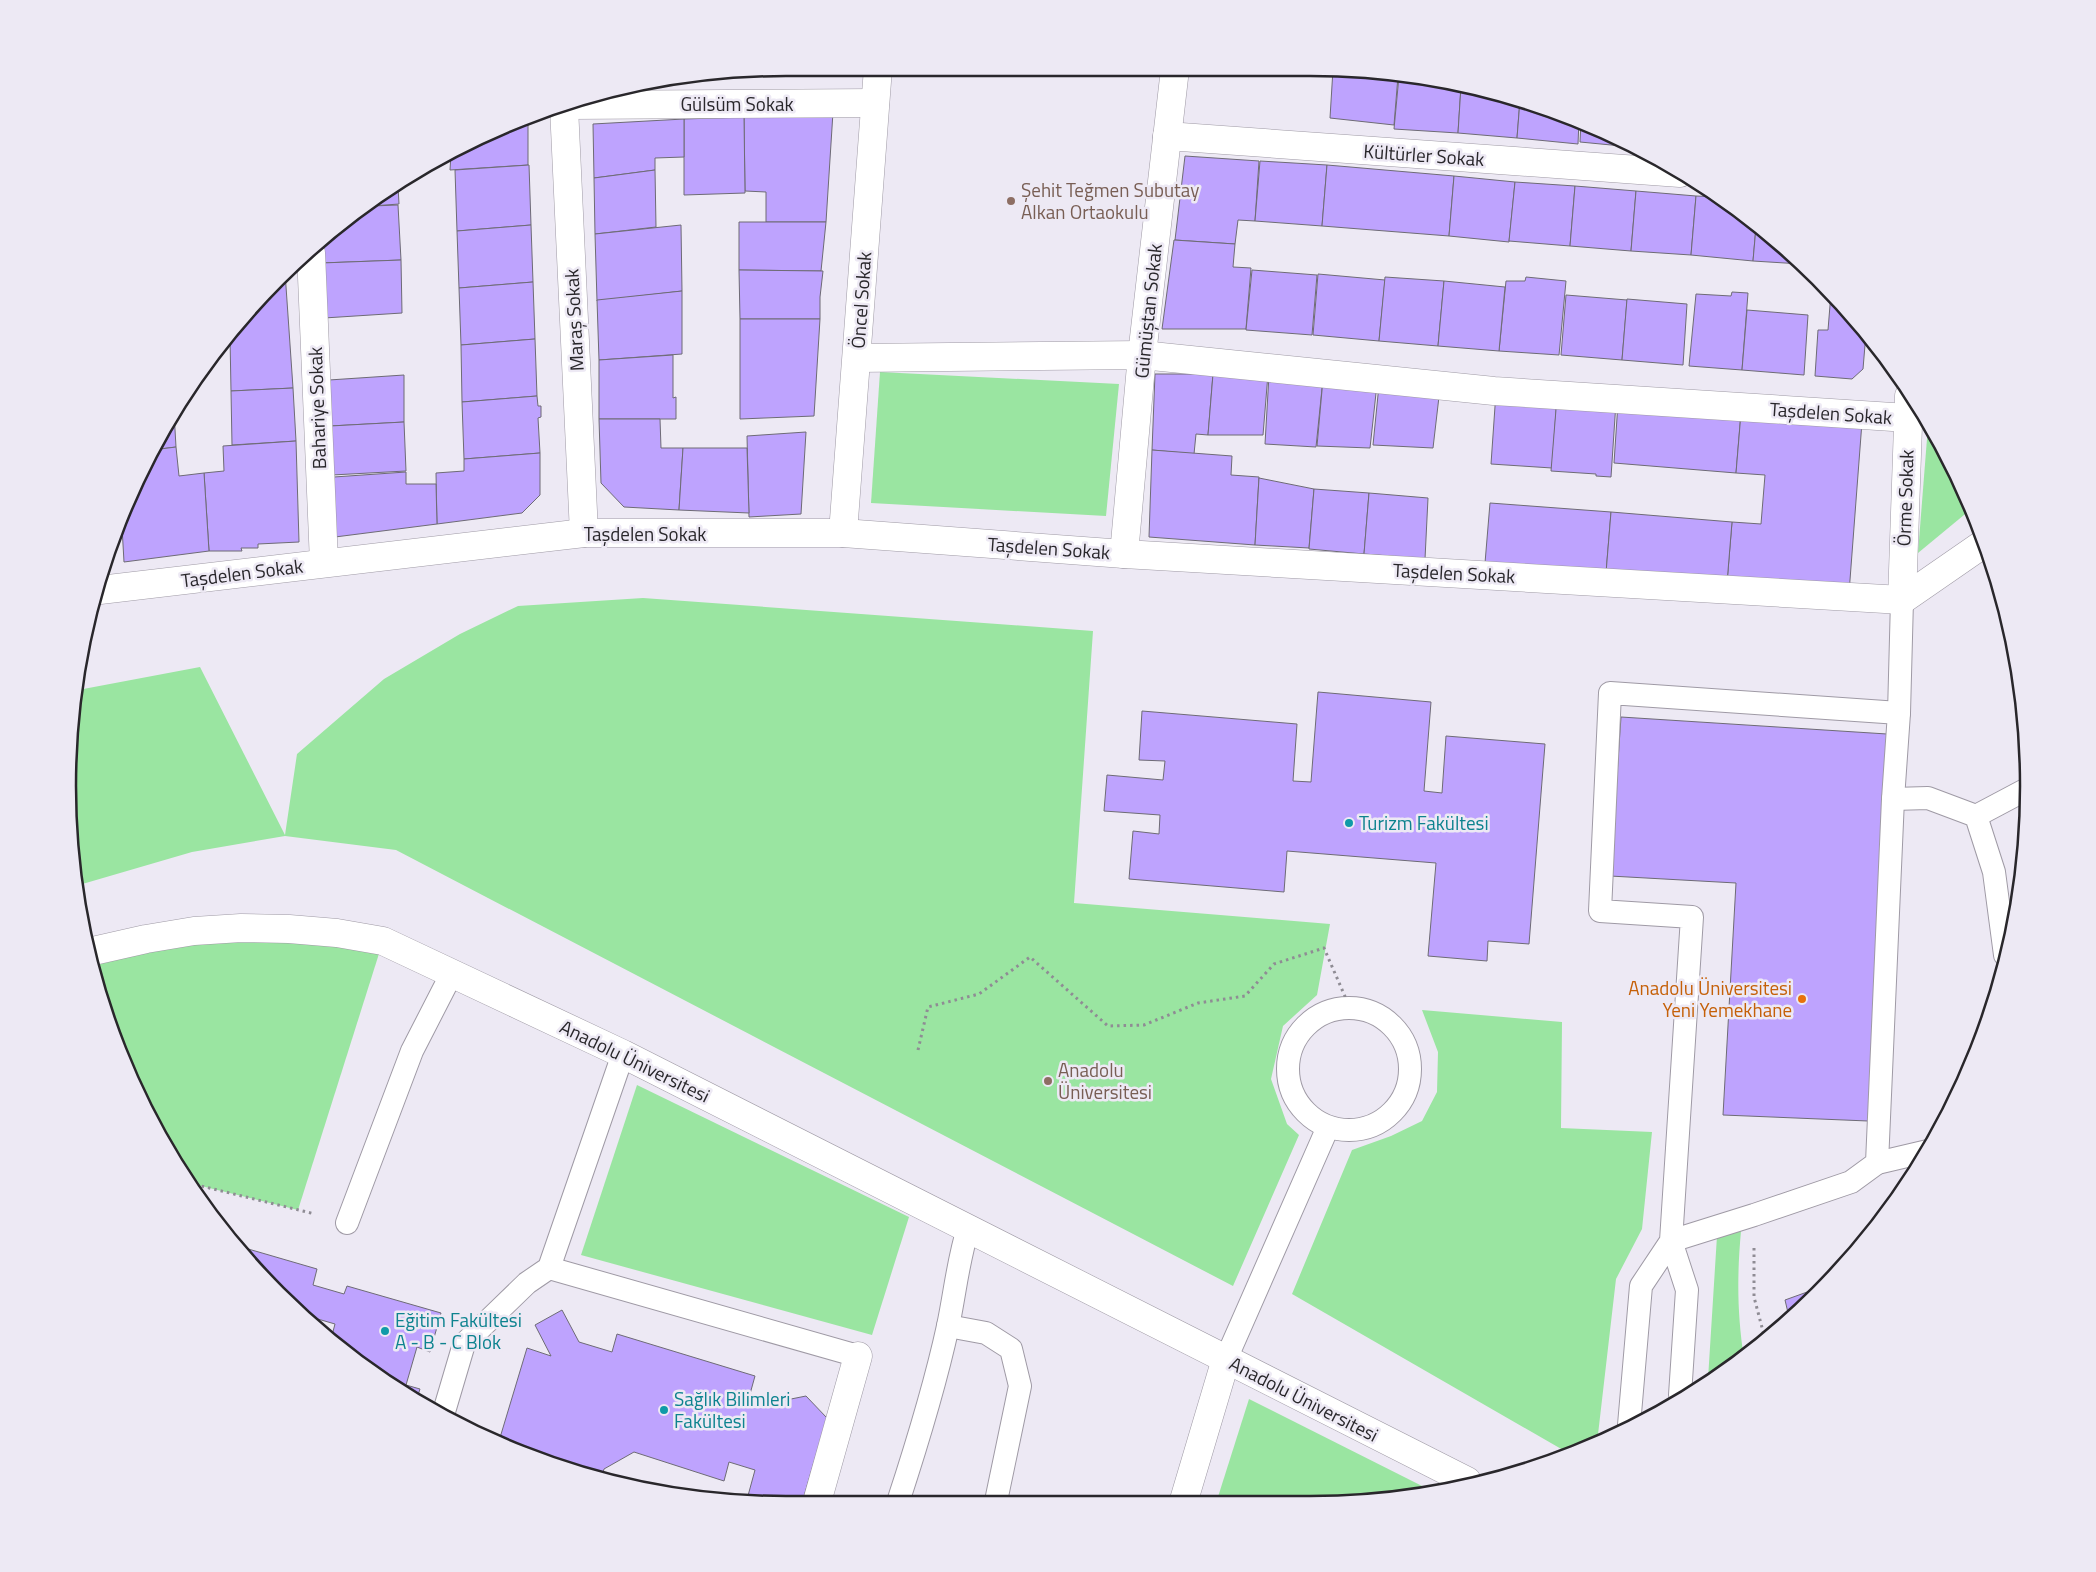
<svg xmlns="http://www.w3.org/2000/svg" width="2096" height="1572" font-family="'Titillium Web',sans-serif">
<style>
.green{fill:#9ae5a1}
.building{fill:#bea3fe;stroke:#6e6b75}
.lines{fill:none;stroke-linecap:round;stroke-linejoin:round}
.service-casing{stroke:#9f9aa5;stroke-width:24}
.minor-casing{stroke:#9f9aa5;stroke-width:29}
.path{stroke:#8f8c94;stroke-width:3;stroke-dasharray:2.5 4;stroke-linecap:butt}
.service{stroke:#fff;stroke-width:22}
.minor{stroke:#fff;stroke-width:28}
.education-dot{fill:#8d6e63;stroke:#ede9f4;stroke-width:2}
.culture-dot{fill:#0f9aa8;stroke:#ede9f4;stroke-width:2}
.food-dot{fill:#e8710a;stroke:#ede9f4;stroke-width:2}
.labels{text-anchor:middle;stroke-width:5;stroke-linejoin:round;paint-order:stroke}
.street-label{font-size:19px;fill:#29272b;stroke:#ede9f4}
.education-label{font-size:19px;fill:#785e54;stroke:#ede9f4;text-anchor:start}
.culture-label{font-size:19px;fill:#0d838f;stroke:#ede9f4;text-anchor:start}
.food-label{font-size:19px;fill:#c56008;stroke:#ede9f4;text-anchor:end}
.rim{fill:none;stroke:#29272b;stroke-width:2.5}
</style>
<rect width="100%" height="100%" fill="#ede9f4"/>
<g class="green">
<polygon points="880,372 1119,384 1106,516 871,503"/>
<polygon points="1928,426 1955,468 1970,510 1918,553"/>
<polygon points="643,598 1093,631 1074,903 1330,924 1317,995 1283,1026 1271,1079 1287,1124 1299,1135 1233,1286 396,850 285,836 192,852 79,885 69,833 78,690 200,667 285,835 297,754 384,679 460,634 518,606"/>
<polygon points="146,939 383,941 298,1210 189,1183 164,1145 106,1017 93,951"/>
<polygon points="1422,1010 1562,1022 1561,1128 1652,1132 1642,1229 1616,1279 1597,1443 1585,1450 1570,1454 1292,1294 1352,1150 1391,1136 1422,1121 1437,1092 1438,1052"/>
<polygon points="637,1085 909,1217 872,1335 581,1255"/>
<path d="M1741 1231C1737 1275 1737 1314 1744 1358L1708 1379 1717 1236Z"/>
<polygon points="1249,1399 1432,1491 1404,1498 1217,1500"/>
</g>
<g class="building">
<polygon points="786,68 835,68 835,71 776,71 775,69"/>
<polygon points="1333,69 1357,69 1398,76 1394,125 1330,118"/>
<polygon points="1399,76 1461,86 1458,133 1394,129"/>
<polygon points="1461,86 1496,92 1520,100 1517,138 1458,133"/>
<polygon points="1520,100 1579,120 1578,144 1517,138"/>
<polygon points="833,112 826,222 766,222 766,192 745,191 744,117"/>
<polygon points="744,117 745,193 684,195 684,119"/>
<polygon points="684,119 684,157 655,158 655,170 594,178 593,124"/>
<polygon points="1581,121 1585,122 1632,147 1580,142"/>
<polygon points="528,122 528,165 450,170 451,154"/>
<polygon points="1185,156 1259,161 1255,221 1238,220 1235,244 1175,240"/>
<polygon points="1260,161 1327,165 1322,226 1255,221"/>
<polygon points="529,165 531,225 457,231 455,170"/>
<polygon points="1327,165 1454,176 1449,236 1322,226"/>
<polygon points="655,170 656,227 595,234 594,178"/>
<polygon points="1454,176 1515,182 1509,242 1449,236"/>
<polygon points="1515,182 1575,186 1570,246 1509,241"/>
<polygon points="398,186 399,204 372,206"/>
<polygon points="1575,186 1636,191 1631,251 1570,246"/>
<polygon points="1636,191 1696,196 1691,255 1631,251"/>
<polygon points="1696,196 1720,197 1756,227 1753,261 1691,255"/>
<polygon points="398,205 401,260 321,263 321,245 372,206"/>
<polygon points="739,222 826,222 821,271 739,270"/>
<polygon points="531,225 533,282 459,288 457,231"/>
<polygon points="681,225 682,291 597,301 595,234"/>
<polygon points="1756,227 1801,264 1753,261"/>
<polygon points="1174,240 1235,244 1233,267 1251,268 1246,329 1162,329"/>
<polygon points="401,260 402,313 324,318 321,263"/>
<polygon points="739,270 823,271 820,297 820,319 740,319"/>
<polygon points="1252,270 1317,275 1312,335 1246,330"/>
<polygon points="285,272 293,388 231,391 230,337 278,278"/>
<polygon points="1318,274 1385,280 1379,341 1313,335"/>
<polygon points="1385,277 1444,281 1438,346 1379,341"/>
<polygon points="1526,277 1566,281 1559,355 1499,351 1506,281 1525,281"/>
<polygon points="1444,281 1505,287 1499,351 1438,346"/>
<polygon points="533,282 535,339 461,345 459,288"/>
<polygon points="682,291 682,354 599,360 597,300"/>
<polygon points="1732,292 1748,293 1742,370 1689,366 1696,294 1731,296"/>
<polygon points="1831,293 1866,333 1863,369 1852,379 1815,376 1818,330 1828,330"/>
<polygon points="1566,295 1627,300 1622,360 1561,355"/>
<polygon points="1627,299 1687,304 1683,365 1622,360"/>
<polygon points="1747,310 1808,315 1804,375 1742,370"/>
<polygon points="740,319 820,319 814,416 740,419"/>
<polygon points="535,339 537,396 462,402 461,345"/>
<polygon points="673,355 673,398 676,397 676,419 599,419 599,360"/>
<polygon points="1155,374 1213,374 1208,435 1196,434 1194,454 1152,450"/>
<polygon points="1213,374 1268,374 1263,435 1208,435"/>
<polygon points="404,375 404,422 330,426 329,380"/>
<polygon points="1269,375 1323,379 1316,447 1265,444"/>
<polygon points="1323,379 1377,384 1370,448 1317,446"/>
<polygon points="1379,385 1440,388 1433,448 1373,445"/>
<polygon points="293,388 296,441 232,445 231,391"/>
<polygon points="1496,392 1557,397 1552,468 1491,464"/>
<polygon points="537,396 538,406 541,406 541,417 538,418 540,453 464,459 462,402"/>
<polygon points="1557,397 1616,402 1611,477 1596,476 1596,474 1551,471"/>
<polygon points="1618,403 1741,413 1736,473 1614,463"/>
<polygon points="174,412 176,447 152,450"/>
<polygon points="1741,413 1862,422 1849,593 1727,583 1732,522 1761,524 1765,475 1736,473"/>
<polygon points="599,419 660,419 661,448 683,448 679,510 624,507 601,483"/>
<polygon points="404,422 406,471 332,475 330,426"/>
<polygon points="806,432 801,514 749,517 747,436"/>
<polygon points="296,441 299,542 258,544 258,548 241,548 242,551 209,551 204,473 224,471 223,446"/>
<polygon points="176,447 179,476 204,473 209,551 124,562 122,527 142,468 152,450"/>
<polygon points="683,448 747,448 749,513 679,510"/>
<polygon points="1152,450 1232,456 1231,475 1259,477 1255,545 1149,537"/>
<polygon points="540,453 540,495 522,513 437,524 436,473 464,471 464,459"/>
<polygon points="406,472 406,484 436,484 437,524 335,537 334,477"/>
<polygon points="1259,478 1314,489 1309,548 1255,545"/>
<polygon points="1314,489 1369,493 1364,554 1309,549"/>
<polygon points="1369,493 1428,498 1425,559 1364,554"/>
<polygon points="1490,503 1611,512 1606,573 1485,563"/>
<polygon points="1611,512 1732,522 1727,583 1606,573"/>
<polygon points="1318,692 1431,702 1424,791 1442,793 1446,736 1545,744 1529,944 1488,941 1487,961 1428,956 1436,863 1287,851 1284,892 1129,879 1133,831 1159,834 1160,815 1104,811 1107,775 1163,780 1165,761 1139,760 1142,711 1297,724 1293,781 1311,782"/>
<polygon points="1621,717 1887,734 1868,1121 1723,1115 1736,883 1610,876"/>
<polygon points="238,1246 317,1269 313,1285 344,1294 347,1286 441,1313 430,1352 417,1347 406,1385 420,1389 416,1401 331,1339 335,1324 304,1315 303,1317"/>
<polygon points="1821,1287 1789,1317 1785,1300"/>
<polygon points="562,1310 579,1342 612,1352 617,1334 755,1376 750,1394 776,1402 806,1396 827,1418 802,1503 746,1503 755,1470 729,1462 724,1481 634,1452 604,1469 602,1476 555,1466 499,1441 527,1348 551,1356 535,1325"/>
</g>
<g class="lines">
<g class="service-casing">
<g id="service">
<polyline points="1899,713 1902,600"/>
<polyline points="1893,799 1928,798 1976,816 1994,872 2005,955"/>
<polyline points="1976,816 2025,790"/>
<circle cx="1349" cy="1069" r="61"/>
<polyline points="1877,1163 1928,1151"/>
<polyline points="347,1223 412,1051 452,973"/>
<polyline points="549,1268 858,1356"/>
<polyline points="948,1326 986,1333 1011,1349 1020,1386 996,1501"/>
<polyline points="1226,1359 1328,1127"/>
<polyline points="443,1415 464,1344 527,1283 549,1268 623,1054"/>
<polyline points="1629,1425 1641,1286 1671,1241 1754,1215 1851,1182 1877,1163 1893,799 1899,713 1610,693 1600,911 1692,917 1671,1241 1687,1290 1680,1395"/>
<path d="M898 1502C917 1444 935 1386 948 1326 955 1293 958 1260 968 1229"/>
</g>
</g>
<g class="minor-casing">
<g id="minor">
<polyline points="569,105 875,103"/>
<polyline points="564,107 584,533"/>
<polyline points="1167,136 1680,173"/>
<polyline points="311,253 324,563"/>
<polyline points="857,358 1142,355 1494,391 1908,418"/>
<polyline points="843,533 878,68"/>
<polyline points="1124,554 1142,355 1175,69"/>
<polyline points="100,590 584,533 843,533 1124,554 1902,600 1983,544"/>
<polyline points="1902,600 1909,396"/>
<polyline points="93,951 146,939 194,931 241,928 289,929 337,933 383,941 623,1054 1467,1481"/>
<polyline points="1184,1500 1226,1359"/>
<polyline points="817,1502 858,1356"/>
</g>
</g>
<g class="path">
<polyline points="918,1050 928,1007 979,994 1030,957 1108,1026 1144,1025 1198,1003 1245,996 1274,964 1324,948 1350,1008"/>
<polyline points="189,1183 315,1214"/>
<polyline points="1754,1248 1754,1297 1765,1339"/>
</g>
<use href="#service" class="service"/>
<use href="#minor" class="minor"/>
</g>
<g class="education-dot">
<circle cx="1011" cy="201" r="5"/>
<circle cx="1048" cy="1081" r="5"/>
</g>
<g class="culture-dot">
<circle cx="1349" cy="823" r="5"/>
<circle cx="385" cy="1331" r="5"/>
<circle cx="664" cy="1410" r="5"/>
</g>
<circle class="food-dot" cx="1802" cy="999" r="5"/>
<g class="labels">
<g class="street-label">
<text x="737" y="111">Gülsüm Sokak</text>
<text transform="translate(1424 155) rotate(4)" y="7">Kültürler Sokak</text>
<text transform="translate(861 300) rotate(-86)" y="7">Öncel Sokak</text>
<text transform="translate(1148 311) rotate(-84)" y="7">Gümüştan Sokak</text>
<text transform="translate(574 320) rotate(-93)" y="7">Maraş Sokak</text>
<text transform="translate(317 408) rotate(-92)" y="7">Bahariye Sokak</text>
<text transform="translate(1831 413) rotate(4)" y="7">Taşdelen Sokak</text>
<text transform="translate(1905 498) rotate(-88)" y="7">Örme Sokak</text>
<text x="645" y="541">Taşdelen Sokak</text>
<text transform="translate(1049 548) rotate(4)" y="7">Taşdelen Sokak</text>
<text transform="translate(242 573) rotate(-7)" y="7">Taşdelen Sokak</text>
<text transform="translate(1454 573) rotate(3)" y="7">Taşdelen Sokak</text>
<text transform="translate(635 1061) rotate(26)" y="7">Anadolu Üniversitesi</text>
<text transform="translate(1304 1399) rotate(27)" y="7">Anadolu Üniversitesi</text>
</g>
<g class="education-label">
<text x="1021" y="197">Şehit Teğmen Subutay<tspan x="1021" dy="22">Alkan Ortaokulu</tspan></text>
<text x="1058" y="1077">Anadolu<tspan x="1058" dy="22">Üniversitesi</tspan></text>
</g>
<g class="culture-label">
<text x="1359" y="830">Turizm Fakültesi</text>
<text x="395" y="1327">Eğitim Fakültesi<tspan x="395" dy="22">A - B - C Blok</tspan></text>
<text x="674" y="1406">Sağlık Bilimleri<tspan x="674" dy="22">Fakültesi</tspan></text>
</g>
<g class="food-label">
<text x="1792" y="995">Anadolu Üniversitesi<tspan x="1792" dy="22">Yeni Yemekhane</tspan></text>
</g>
</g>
<path d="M0 0H2096V1572H0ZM786 76H1310A710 710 0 0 1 2020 786V786A710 710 0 0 1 1310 1496H786A710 710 0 0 1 76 786V786A710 710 0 0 1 786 76Z" fill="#ede9f4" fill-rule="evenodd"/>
<path class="rim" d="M786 76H1310A710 710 0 0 1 2020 786V786A710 710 0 0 1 1310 1496H786A710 710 0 0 1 76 786V786A710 710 0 0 1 786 76Z"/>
</svg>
